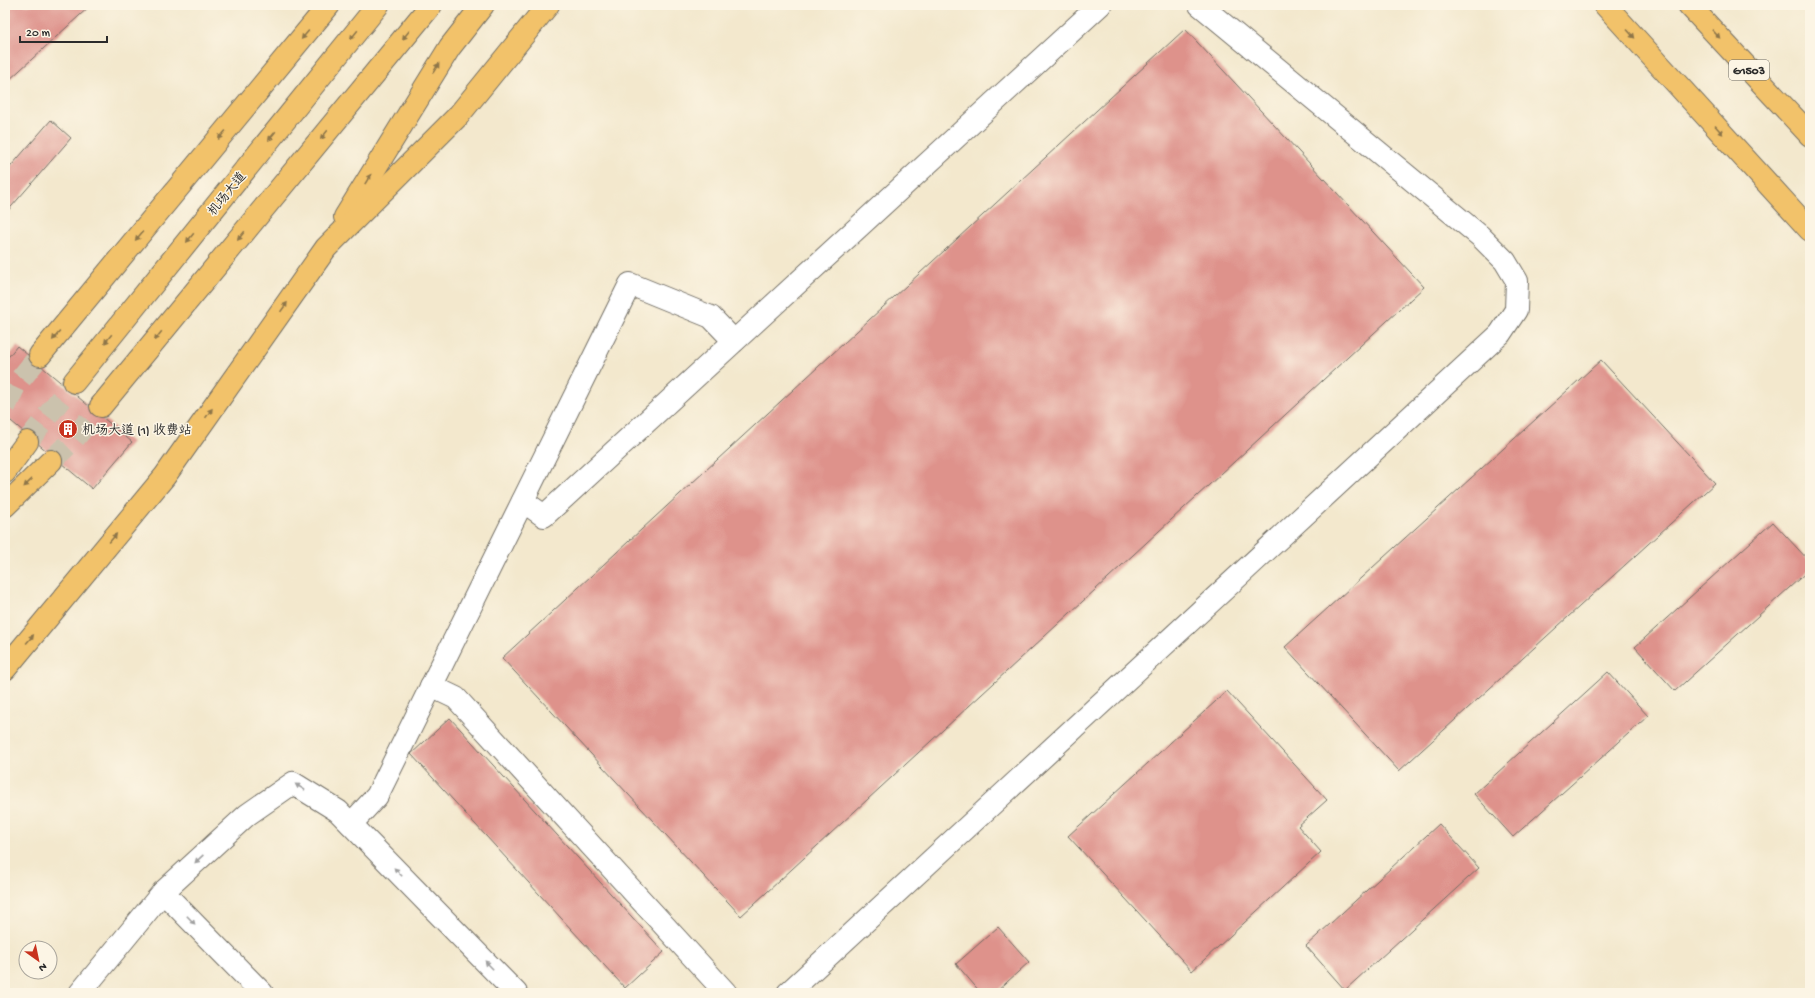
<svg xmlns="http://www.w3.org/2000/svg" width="1815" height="998" font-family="'Gochi Hand','LXGW WenKai TC',sans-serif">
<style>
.building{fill:#de928b}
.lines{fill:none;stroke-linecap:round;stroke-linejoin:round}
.major-tunnel{stroke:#cbc2ad;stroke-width:22;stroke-dasharray:22 11;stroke-linecap:butt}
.highway-tunnel{stroke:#cbc2ad;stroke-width:22;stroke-dasharray:22 11;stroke-linecap:butt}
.minor-casing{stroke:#716d64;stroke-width:24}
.major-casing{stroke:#716d64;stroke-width:24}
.highway-casing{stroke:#716d64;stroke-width:24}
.minor{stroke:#fff;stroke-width:22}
.major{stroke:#f2c26a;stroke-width:22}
.highway{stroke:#f2c26a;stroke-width:22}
.oneway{fill:#8e764a}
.oneway2{fill:#a0a0a0}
.labels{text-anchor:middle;stroke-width:3;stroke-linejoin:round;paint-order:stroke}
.shield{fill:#fcf5e5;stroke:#6a6863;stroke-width:1}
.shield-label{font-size:12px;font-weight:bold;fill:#2b2b2b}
.street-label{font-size:13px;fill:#2b2b2b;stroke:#fcf5e5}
.poi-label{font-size:13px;fill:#2b2b2b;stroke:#fcf5e5;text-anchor:start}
</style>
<rect width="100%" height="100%" fill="#fcf5e5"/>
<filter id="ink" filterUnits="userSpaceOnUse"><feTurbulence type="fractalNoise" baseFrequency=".025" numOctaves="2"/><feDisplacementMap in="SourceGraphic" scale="8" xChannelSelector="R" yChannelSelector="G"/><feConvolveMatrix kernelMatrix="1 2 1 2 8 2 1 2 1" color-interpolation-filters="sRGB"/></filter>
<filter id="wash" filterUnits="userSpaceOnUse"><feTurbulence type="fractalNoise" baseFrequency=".012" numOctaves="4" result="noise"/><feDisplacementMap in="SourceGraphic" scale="16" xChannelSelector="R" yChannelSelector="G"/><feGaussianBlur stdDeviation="0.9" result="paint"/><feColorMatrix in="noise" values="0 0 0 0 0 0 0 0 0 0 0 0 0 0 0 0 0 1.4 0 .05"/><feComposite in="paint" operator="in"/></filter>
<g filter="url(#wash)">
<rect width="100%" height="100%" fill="#f3e8cd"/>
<g id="blocks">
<g class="building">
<polygon points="5,5 91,5 8,81 5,78"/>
<polygon points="1185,29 1424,287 741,916 502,658"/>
<polygon points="51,120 71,138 5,214 5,173"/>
<polygon points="17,346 132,442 92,489 5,416 5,361"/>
<polygon points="1601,360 1715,483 1399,771 1285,647"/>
<polygon points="1773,522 1810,562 1810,569 1675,691 1635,647"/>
<polygon points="1608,672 1648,716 1513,837 1474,794"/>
<polygon points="1227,691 1327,800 1298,826 1321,852 1192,971 1068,836"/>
<polygon points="450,718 664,952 625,988 411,754"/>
<polygon points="1439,824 1479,868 1345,990 1306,946"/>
<polygon points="998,927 1029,962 995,993 981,993 956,964"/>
</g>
</g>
</g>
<g filter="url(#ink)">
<use href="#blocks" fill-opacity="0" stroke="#716d64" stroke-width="1"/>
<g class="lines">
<polyline class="major-tunnel" points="27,442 74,382"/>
<g class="highway-tunnel">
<polyline points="5,407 15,386 40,355"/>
<polyline points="51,461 73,440 101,406"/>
</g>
<g class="minor-casing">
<g id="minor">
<polyline points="523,501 544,516 1100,5"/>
<polyline points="431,686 456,698 726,993"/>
<polyline points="351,824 377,796 630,284 711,317 734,341"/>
<polyline points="163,892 262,993"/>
<polyline points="80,993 163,892 247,815 293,783 338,811 516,993"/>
<polyline points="788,993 1500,334 1516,310 1517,281 1505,261 1480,236 1200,5"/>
</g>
</g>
<g class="major-casing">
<g id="major">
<polyline points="74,382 378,5"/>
<polyline points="5,472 27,442"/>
</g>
</g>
<g class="highway-casing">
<g id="highway">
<polyline points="1605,5 1810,230"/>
<polyline points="1689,5 1810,135"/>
<polyline points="345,217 450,47 483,5"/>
<polyline points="40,355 329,5"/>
<polyline points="101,406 431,5"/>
<polyline points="5,506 51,461"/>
<polyline points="5,669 165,476 326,248 458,116 548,5"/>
</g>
</g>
<use href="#minor" class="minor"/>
<use href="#major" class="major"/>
<use href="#highway" class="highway"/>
</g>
<defs><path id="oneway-solid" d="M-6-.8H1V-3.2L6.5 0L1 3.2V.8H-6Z"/></defs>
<g class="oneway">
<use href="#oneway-solid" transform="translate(1631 34) rotate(48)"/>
<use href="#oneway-solid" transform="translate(1716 34) rotate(47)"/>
<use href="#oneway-solid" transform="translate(305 35) rotate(130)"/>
<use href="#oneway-solid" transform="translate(354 35) rotate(129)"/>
<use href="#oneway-solid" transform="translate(406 35) rotate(129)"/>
<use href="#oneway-solid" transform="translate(436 68) rotate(-58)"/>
<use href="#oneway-solid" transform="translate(1719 130) rotate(48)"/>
<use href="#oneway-solid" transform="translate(222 135) rotate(130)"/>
<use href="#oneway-solid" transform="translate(324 135) rotate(129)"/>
<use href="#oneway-solid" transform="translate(272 136) rotate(129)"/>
<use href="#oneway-solid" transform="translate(368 179) rotate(-58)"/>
<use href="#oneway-solid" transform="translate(139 236) rotate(130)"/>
<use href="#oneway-solid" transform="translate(241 236) rotate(129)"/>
<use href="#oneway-solid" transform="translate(190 238) rotate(129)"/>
<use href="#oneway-solid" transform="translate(284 307) rotate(-55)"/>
<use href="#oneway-solid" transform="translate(56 336) rotate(130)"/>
<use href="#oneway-solid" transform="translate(158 336) rotate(129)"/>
<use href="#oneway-solid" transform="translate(108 339) rotate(129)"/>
<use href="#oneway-solid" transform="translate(209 413) rotate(-55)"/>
<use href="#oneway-solid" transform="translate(28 483) rotate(136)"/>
<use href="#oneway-solid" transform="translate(113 538) rotate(-50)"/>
<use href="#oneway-solid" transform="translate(30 639) rotate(-50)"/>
</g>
<g class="oneway2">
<use href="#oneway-solid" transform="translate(300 787) rotate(-148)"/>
<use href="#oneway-solid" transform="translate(199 859) rotate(137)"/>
<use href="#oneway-solid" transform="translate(398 872) rotate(-134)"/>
<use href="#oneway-solid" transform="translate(191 920) rotate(46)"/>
<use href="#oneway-solid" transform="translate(489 965) rotate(-134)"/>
</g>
</g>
<defs>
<g id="building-disc" transform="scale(1)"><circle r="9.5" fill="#c8321e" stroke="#fcf5e5"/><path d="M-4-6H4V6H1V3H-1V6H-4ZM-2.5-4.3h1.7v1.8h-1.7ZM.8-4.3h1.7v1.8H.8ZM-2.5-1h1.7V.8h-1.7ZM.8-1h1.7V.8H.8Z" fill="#fff"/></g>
</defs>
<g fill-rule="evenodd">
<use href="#building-disc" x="68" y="429"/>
</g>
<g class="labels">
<rect class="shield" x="1729" y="60" width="40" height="20" rx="3"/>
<g class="shield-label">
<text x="1749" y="74">G1503</text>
</g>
<g class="street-label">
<text transform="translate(226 193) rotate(-51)" y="5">机场大道</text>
</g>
<g class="poi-label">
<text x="82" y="434">机场大道 (1) 收费站</text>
</g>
</g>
<rect width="1815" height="998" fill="none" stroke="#fcf5e5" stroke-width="20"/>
<g transform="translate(38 960) rotate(147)"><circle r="19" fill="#fcf5e5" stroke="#a8a49b"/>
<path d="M0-3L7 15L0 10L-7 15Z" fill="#c8321e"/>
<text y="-6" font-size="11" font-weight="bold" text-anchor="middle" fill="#2b2b2b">N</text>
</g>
<path d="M20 36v6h87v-6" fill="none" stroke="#2b2b2b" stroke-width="2"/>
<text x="26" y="36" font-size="12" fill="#2b2b2b" stroke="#fcf5e5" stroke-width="3" paint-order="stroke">20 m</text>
</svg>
